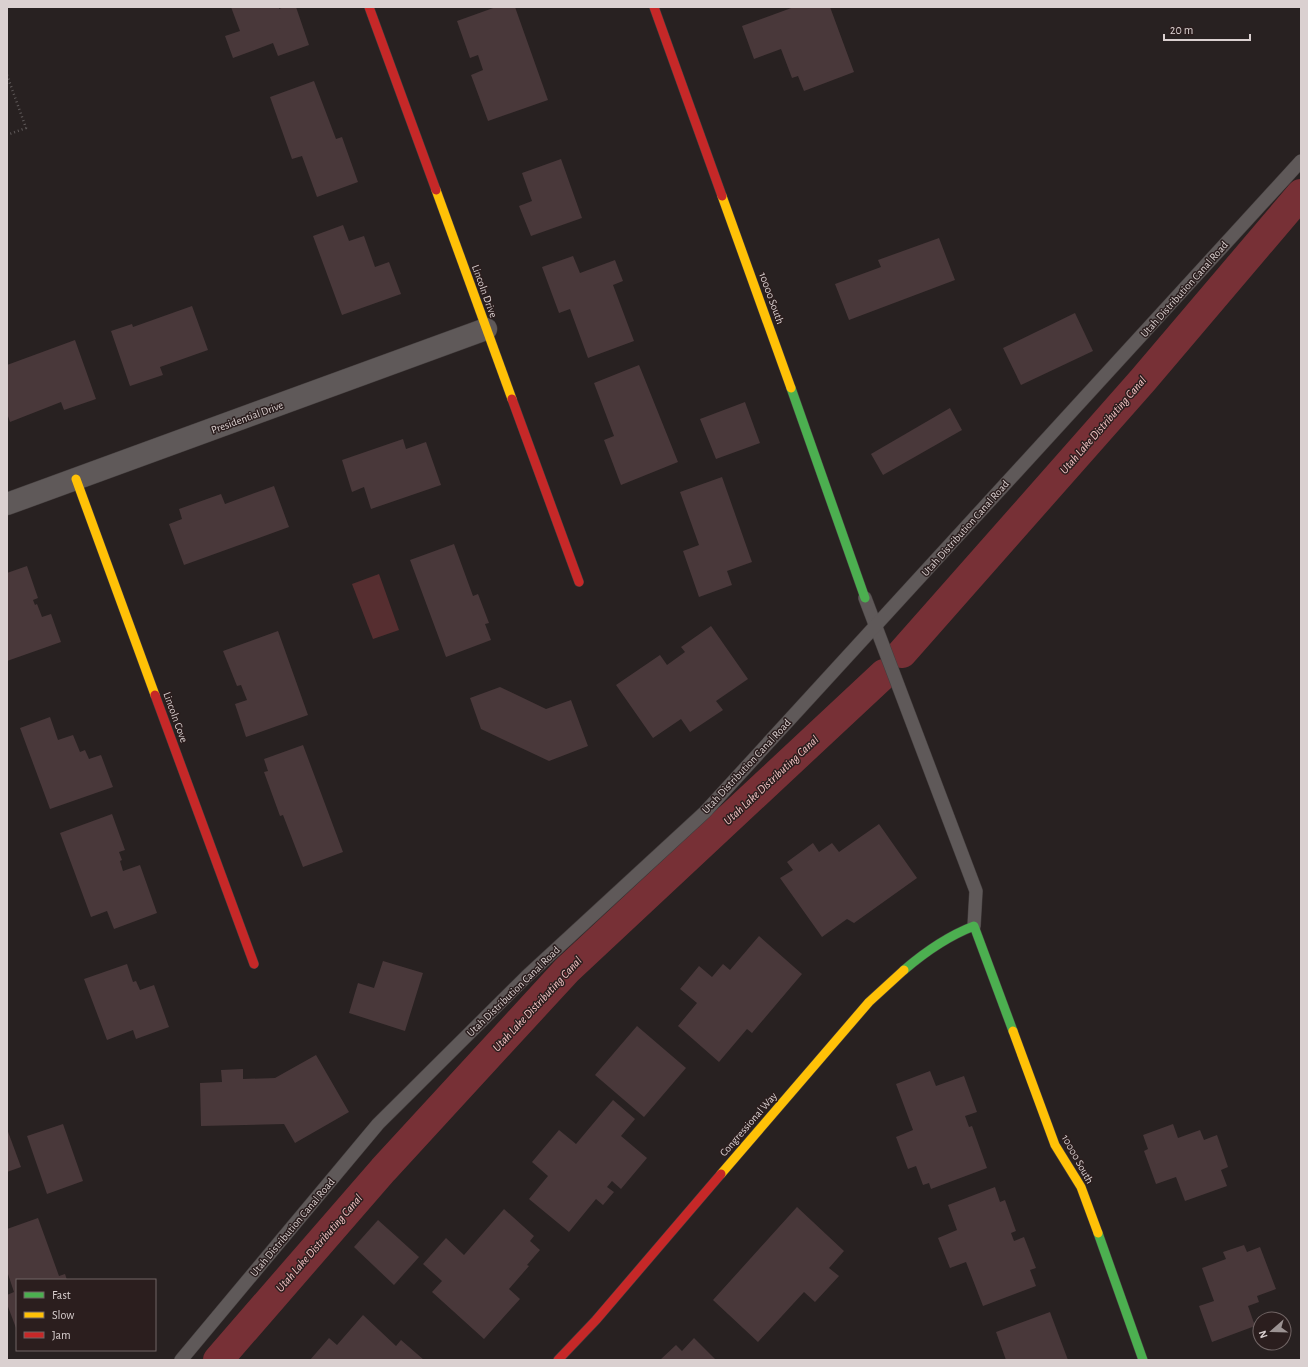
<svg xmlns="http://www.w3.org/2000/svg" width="1308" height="1367" font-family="'Alegreya Sans',sans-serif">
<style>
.park{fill:#562e30}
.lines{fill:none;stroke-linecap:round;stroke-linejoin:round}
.canal{stroke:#773036;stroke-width:30}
.building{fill:#49383a}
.lane-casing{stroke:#443e3e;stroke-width:14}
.street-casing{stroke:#443e3e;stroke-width:23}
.fast-casing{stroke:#443e3e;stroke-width:10}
.slow-casing{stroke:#443e3e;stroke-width:10}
.jam-casing{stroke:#443e3e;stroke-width:10}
.path{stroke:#5e5858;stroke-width:2.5;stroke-dasharray:1 3;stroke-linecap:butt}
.lane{stroke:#5f5959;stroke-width:13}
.street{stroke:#5f5959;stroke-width:22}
.fast{stroke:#4caf50;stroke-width:9}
.slow{stroke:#ffc107;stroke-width:9}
.jam{stroke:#c62828;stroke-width:9}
.labels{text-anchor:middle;stroke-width:3;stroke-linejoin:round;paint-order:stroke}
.street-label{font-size:11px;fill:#dad0d0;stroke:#2b1e1e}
.water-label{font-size:12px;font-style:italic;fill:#f4c4c4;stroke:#2b1e1e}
</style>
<rect width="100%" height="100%" fill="#282121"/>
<polygon class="park" points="379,574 399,630 373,639 352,584"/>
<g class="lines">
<g class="canal">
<polyline points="902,653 1143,380 1301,194"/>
<polyline points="218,1360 383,1170 567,970 884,674"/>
</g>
</g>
<g class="building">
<polygon points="231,7 279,7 279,9 284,7 296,7 309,45 278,56 273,43 233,58 225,36 240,31"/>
<polygon points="496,7 515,7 548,100 488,121 471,75 483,70 478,55 470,58 457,21"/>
<polygon points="794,7 830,7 854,72 804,91 798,76 792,78 781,49 754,59 742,26"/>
<polygon points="314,81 336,139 342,137 358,182 317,197 302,156 292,159 270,97"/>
<polygon points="561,159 582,218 531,236 519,206 532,201 522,173"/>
<polygon points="343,225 349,241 364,236 375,267 389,262 401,294 342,315 313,236"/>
<polygon points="939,238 955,280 849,320 835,284 881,267 878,260"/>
<polygon points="573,256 580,273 615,260 623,281 613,285 634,341 588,358 570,309 559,313 542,267"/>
<polygon points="192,306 208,350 160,367 163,375 130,386 111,331 132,324 133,327"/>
<polygon points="1075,313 1093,351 1021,385 1003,348"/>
<polygon points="75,340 96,399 64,410 61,402 10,422 7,413 7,365"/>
<polygon points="639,365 678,462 621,485 604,440 614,436 594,383"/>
<polygon points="745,402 760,443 716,459 700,419"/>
<polygon points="950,408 962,430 883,475 871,454"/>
<polygon points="403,439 406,449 426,442 441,485 371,509 364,487 352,492 342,460"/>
<polygon points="722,477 752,562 727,571 732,585 699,597 683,551 699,545 680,492"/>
<polygon points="274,486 289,527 184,565 169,524 182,519 179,509 221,494 225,504"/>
<polygon points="454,544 473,596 478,594 489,623 485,624 491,640 446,657 410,560"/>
<polygon points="27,566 38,598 33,600 35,605 37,604 42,617 51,614 61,642 7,661 7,573"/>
<polygon points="711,626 748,679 716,701 723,710 690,732 681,719 653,738 616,685 660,655 667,665 685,652 681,647"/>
<polygon points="278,631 308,715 246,737 235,704 247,700 241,685 237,686 223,651"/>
<polygon points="500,687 546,709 571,700 588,746 549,761 481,729 470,698"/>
<polygon points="50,717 58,740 73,735 80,752 85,750 89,759 101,755 113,787 50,809 20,728"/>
<polygon points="303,745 343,852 303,867 283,815 280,816 264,772 268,771 264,759"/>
<polygon points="112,814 125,850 119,852 122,860 120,861 123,871 140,865 157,913 114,929 107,911 91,917 60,833"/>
<polygon points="879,824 917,878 854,923 847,919 822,937 780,878 793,870 787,862 813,843 819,852 832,843 839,852"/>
<polygon points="759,936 802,974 752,1033 747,1029 719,1062 678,1026 697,1003 680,989 699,966 712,977 723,964 730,970"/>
<polygon points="383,961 423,973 405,1031 349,1013 358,983 374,988"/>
<polygon points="127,964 133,982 136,981 140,990 154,985 169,1027 136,1039 133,1030 107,1040 84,979"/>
<polygon points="637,1026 686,1068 644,1117 595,1075"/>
<polygon points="316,1055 349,1112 295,1143 284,1124 201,1126 200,1083 222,1082 221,1070 243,1069 243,1079 275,1078"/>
<polygon points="930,1071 936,1086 964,1076 977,1112 965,1116 969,1127 972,1126 987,1168 931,1189 929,1183 923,1185 916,1166 908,1169 896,1137 913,1130 896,1084"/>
<polygon points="613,1100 635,1119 621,1136 647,1158 621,1189 612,1181 607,1187 614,1192 603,1205 596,1199 569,1232 529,1199 548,1176 532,1162 559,1130 576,1144"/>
<polygon points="63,1124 83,1181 47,1194 27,1136"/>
<polygon points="1173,1124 1178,1138 1200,1130 1204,1140 1217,1135 1228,1167 1221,1170 1227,1186 1185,1201 1176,1177 1156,1184 1144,1151 1148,1149 1143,1135"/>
<polygon points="7,1129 21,1167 7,1172"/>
<polygon points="995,1187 1000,1202 1005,1200 1016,1231 1011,1233 1014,1241 1024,1237 1036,1268 1030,1270 1036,1286 983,1306 966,1262 950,1268 938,1238 957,1230 948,1205"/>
<polygon points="797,1207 844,1251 829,1268 839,1276 815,1302 804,1292 758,1342 713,1300"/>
<polygon points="504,1209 534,1236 530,1241 540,1250 527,1265 529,1266 509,1289 520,1299 484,1339 432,1292 442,1281 423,1264 446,1238 464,1255"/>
<polygon points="38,1218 59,1276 65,1274 67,1280 17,1280 17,1328 16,1328 7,1304 7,1295 14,1292 7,1271 7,1229"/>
<polygon points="378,1220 419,1257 394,1285 354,1247"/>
<polygon points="1244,1245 1247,1252 1260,1247 1276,1289 1257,1296 1259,1302 1248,1306 1255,1326 1212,1342 1199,1306 1214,1301 1202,1268 1226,1259 1223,1252"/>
<polygon points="1050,1312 1068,1360 1006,1360 996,1332"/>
<polygon points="363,1315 396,1346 401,1340 424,1360 310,1360 329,1338 337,1345"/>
<polygon points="694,1338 716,1360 660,1360 676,1345 682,1351"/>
</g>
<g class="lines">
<g class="lane-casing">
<g id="lane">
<polyline points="865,598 976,891 974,926"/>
<polyline points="181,1360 378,1124 527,976 705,812 1301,161"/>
</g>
</g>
<g class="street-casing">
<polyline id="street" points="7,504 486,329"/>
</g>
<g class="fast-casing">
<g id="fast">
<polyline points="791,388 865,598"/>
<path d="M904 970C925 952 948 936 974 926L1013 1031"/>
<polyline points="1098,1233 1143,1360"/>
</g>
</g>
<g class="slow-casing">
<g id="slow">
<polyline points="436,190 512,399"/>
<polyline points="722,196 791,388"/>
<polyline points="76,479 155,695"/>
<polyline points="1013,1031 1055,1145 1081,1187 1098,1233"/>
<polyline points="721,1174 869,1002 904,970"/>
</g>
</g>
<g class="jam-casing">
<g id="jam">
<polyline points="369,7 436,190"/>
<polyline points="654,7 722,196"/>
<polyline points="512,399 579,582"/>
<polyline points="155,695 254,964"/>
<polyline points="558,1360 596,1320 721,1174"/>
</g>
</g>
<polyline class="path" points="7,75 26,128 7,135"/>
<use href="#lane" class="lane"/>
<use href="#street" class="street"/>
<use href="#fast" class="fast"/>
<use href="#slow" class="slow"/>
<use href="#jam" class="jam"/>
</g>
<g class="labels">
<g class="street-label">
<text transform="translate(1184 289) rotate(-48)" y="4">Utah Distribution Canal Road</text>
<text transform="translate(485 291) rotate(70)" y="4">Lincoln Drive</text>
<text transform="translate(772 298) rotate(70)" y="4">10000 South</text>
<text transform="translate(247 417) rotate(-20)" y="4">Presidential Drive</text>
<text transform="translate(965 528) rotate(-48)" y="4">Utah Distribution Canal Road</text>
<text transform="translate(176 717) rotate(70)" y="4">Lincoln Cove</text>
<text transform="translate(746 766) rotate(-47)" y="4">Utah Distribution Canal Road</text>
<text transform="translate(513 991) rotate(-44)" y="4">Utah Distribution Canal Road</text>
<text transform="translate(748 1124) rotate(-49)" y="4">Congressional Way</text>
<text transform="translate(1078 1159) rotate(61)" y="4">10000 South</text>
<text transform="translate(292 1227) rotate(-50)" y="4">Utah Distribution Canal Road</text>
</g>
<g class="water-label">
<text transform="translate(1103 425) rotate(-49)" y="4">Utah Lake Distributing Canal</text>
<text transform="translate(771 780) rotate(-43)" y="4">Utah Lake Distributing Canal</text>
<text transform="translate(537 1004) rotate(-47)" y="4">Utah Lake Distributing Canal</text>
<text transform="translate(319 1243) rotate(-49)" y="4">Utah Lake Distributing Canal</text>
</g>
</g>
<rect width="1308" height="1367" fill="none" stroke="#dad0d0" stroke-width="16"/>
<rect x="16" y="1279" width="140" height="72" fill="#2b1e1e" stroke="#716565"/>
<rect x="24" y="1292" width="20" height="6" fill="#4caf50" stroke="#716565"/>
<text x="52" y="1299" font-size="12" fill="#dad0d0">Fast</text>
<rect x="24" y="1312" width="20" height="6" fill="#ffc107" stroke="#716565"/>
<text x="52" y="1319" font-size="12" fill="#dad0d0">Slow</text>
<rect x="24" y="1332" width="20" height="6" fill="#c62828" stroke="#716565"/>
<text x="52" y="1339" font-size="12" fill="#dad0d0">Jam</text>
<g transform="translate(1272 1331) rotate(250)"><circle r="19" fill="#2b1e1e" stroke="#716565"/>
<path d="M0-3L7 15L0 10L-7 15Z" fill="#9c9393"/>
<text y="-6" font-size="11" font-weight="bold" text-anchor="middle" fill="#dad0d0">N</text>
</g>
<path d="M1164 34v6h86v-6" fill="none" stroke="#dad0d0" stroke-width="2"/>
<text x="1170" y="34" font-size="12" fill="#dad0d0" stroke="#2b1e1e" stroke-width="3" paint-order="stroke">20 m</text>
</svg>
